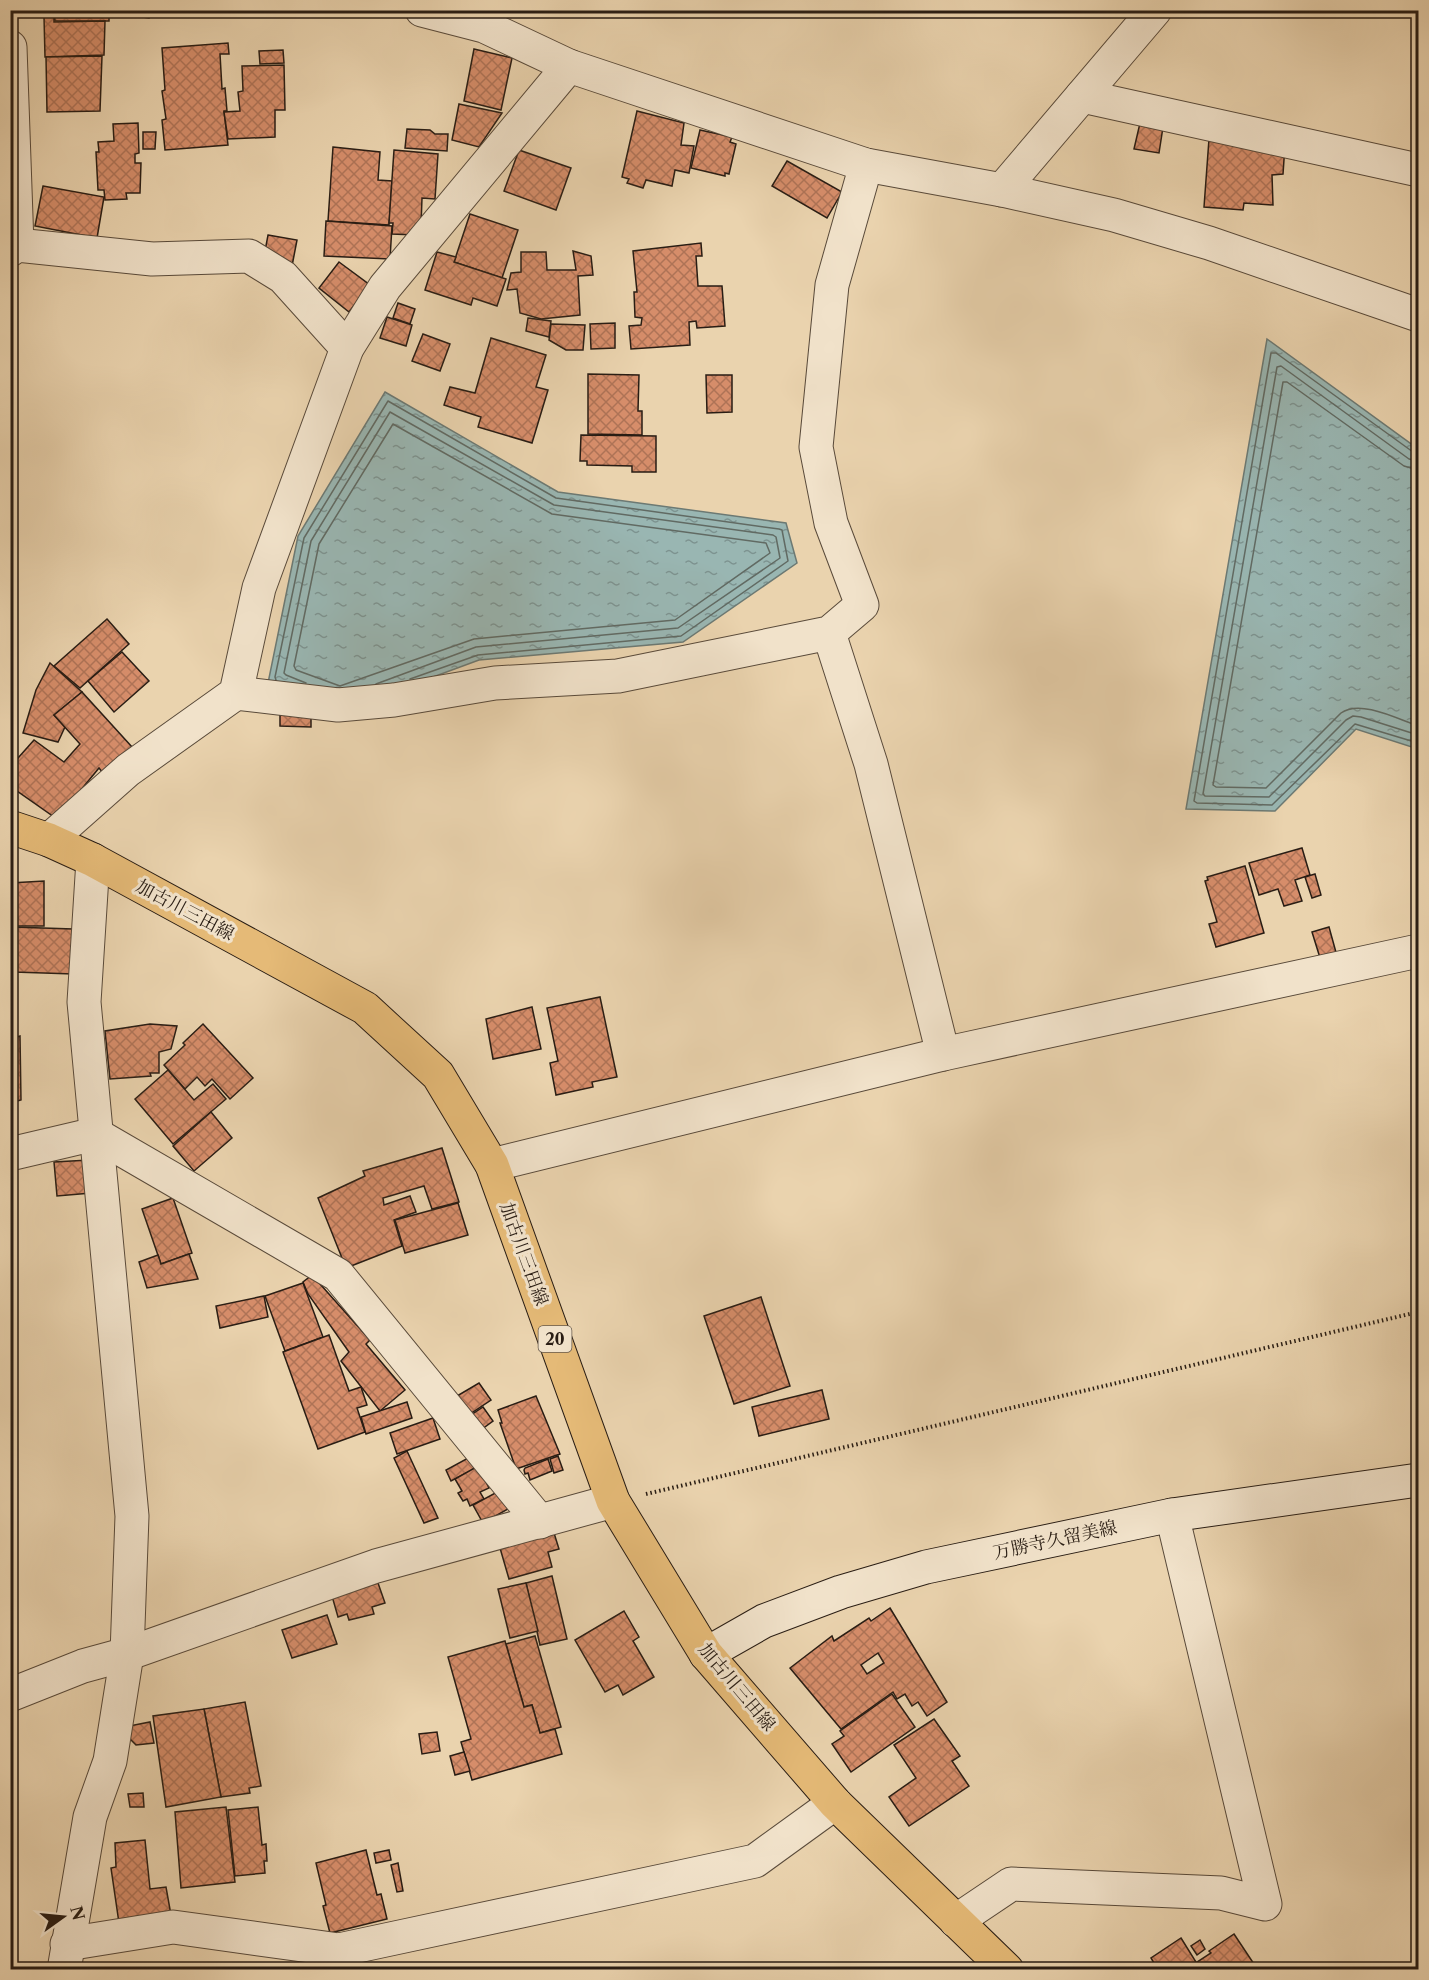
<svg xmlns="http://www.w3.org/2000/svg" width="1429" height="1980" font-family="'Libre Caslon Text','Noto Serif JP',serif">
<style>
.water{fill:url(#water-ripples);stroke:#6c7973;stroke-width:1.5}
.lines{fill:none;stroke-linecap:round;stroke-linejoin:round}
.shore{stroke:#616a63;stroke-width:1.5}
.building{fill:url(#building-cross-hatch);stroke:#291d14;stroke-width:1.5;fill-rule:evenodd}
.street-casing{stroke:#594a3a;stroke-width:35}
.secondary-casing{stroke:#291d14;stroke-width:35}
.primary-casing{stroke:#291d14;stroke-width:35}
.path{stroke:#291d14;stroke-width:4;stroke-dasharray:1.5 3;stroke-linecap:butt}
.street{stroke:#f1e2ca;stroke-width:33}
.secondary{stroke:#f1e2ca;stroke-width:33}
.primary{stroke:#e5ba77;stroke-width:33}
.labels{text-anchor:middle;stroke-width:6;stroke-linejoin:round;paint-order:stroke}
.shield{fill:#f1e2ca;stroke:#65584b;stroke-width:1.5}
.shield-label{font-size:16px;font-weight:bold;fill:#291d14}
.street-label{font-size:18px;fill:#291d14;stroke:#f1e2ca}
</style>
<defs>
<pattern id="water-ripples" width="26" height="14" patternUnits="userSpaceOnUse" patternTransform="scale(1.5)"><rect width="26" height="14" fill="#99b6b2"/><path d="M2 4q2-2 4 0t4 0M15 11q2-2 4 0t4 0" fill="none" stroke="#7d9390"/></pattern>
<pattern id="building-cross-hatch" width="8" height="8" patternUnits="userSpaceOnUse" patternTransform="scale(1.5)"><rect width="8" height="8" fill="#d68d6a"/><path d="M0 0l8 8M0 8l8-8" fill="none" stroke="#ae7356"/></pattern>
</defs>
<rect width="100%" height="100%" fill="#ead3ae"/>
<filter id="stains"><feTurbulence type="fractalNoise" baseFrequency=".00333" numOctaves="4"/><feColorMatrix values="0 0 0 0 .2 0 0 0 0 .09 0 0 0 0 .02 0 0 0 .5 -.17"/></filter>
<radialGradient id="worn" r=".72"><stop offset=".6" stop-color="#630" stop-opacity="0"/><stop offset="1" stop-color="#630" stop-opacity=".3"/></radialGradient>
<g class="water">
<polygon points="1267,339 1418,449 1418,749 1356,729 1275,811 1186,809"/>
<polygon points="385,392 558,492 786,523 797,563 683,642 479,660 341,711 268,683 298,536"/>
</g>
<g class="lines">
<g class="shore">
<polygon points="393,424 552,514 766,543 770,553 675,620 474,639 340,686 296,670 294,666 319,544"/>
<polyline points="1418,454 1413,452 1276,353 1271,353 1194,801 1197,803 1272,805 1355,724 1418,743"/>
<polyline points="1418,461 1409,459 1281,366 1277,367 1203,794 1205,796 1269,797 1346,720 1353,716 1361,717 1418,735"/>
<path d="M1418 470 1404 466 1287 382H1283L1213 785 1216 787 1266 788 1341 713C1360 699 1398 719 1418 726"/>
<polyline points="276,680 275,677 304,538 388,401 556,498 779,529 782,530 788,561 681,636 478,655 410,679"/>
<polyline points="306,683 286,675 284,673 311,541 390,412 554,505 773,535 776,537 780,558 678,628 476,647 376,684"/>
</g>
</g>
<g class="building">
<polygon points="54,10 109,10 109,21 55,21"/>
<polygon points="121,10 150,10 149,18 121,14"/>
<polygon points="54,16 54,22 105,21 104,55 45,57 44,17"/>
<polygon points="228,43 229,54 220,54 222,89 225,88 227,111 224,111 228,145 165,150 162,120 166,119 162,91 165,90 162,48"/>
<polygon points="474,49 512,58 501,110 464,101"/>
<polygon points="283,50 284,63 260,64 259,51"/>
<polygon points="102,56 100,111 47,112 46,57"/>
<polygon points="284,65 285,110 275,110 275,137 228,139 224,112 240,111 238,92 243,91 242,66"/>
<polygon points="459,104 502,113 479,147 452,140"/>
<polygon points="637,111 684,123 681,145 694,146 689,173 675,170 672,186 646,180 643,188 627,183 629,179 622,177"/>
<polygon points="138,123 139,153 135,154 135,163 141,163 140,193 126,193 127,199 105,200 104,190 98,190 96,152 99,152 98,142 114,141 113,124"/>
<polygon points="1140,123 1163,127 1159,153 1134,149"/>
<polygon points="407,129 430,130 435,134 448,134 447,151 405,148"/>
<polygon points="700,130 732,137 730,142 736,144 729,174 725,173 725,176 691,168"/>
<polygon points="143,132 156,132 155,149 143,149"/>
<polygon points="1209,139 1285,145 1283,174 1272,175 1273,205 1244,203 1243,210 1204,207"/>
<polygon points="333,147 380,152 378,180 392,181 389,225 328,221"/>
<polygon points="394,150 438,154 435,199 422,198 421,226 416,235 392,234 393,223 389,223"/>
<polygon points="519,150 571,168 556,210 504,191"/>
<polygon points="787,161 842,192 827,218 772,186"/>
<polygon points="43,186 104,197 97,238 35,226"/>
<polygon points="470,214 518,230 502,278 454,262"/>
<polygon points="326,221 392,226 390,259 324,256"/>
<polygon points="268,235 297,240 292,266 265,251"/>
<polygon points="701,243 702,256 696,256 698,286 722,286 725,326 697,328 696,321 689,322 690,345 631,349 629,326 641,325 642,318 635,317 634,292 637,292 633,251"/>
<polygon points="573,251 591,256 593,275 578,276 580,315 541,319 520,313 517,289 507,290 511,273 521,272 521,252 546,252 547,270 576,270"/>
<polygon points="437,252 456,257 454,262 506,279 497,306 473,298 471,305 425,290"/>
<polygon points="339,262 370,285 349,312 319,288"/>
<polygon points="398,303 415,309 410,324 393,318"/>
<polygon points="387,317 412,325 406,346 380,338"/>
<polygon points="528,318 551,321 549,337 526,331"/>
<polygon points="615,323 615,348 591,349 590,324"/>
<polygon points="551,324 585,325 583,350 566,350 549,340"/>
<polygon points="423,334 450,344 440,371 412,361"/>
<polygon points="491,338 546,355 536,387 548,390 532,443 478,427 481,417 444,405 450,387 475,393"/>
<polygon points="588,374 639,375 638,411 642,411 642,435 588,434"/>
<polygon points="706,375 732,375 732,412 707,413"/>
<polygon points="581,435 656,436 656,472 632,472 632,466 587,465 587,461 580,461"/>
<polygon points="107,619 129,644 80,688 54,666"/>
<polygon points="122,652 149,681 114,712 88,681"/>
<polygon points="50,663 82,692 54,715 65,727 58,742 23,733 36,690"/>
<polygon points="82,692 132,747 103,773 99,768 57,819 10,786 10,767 34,740 64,762 80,744 54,715"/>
<polygon points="280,713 311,713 311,727 280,726"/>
<polygon points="1302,848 1310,875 1295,880 1302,901 1284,906 1278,889 1259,895 1249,863"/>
<polygon points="1245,866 1264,933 1216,947 1209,924 1217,922 1205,881 1208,880 1207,877"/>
<polygon points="1315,874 1321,895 1312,898 1305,877"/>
<polygon points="44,881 44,926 12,926 10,883"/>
<polygon points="12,927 73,929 73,974 14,972"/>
<polygon points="1329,927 1337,956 1321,961 1312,932"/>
<polygon points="600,997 617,1077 592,1082 593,1087 556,1095 550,1063 558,1061 547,1008"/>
<polygon points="532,1007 541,1049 493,1059 486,1019"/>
<polygon points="150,1024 177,1026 171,1049 159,1052 159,1073 150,1073 151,1076 110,1079 105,1031"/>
<polygon points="203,1024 253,1078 230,1099 212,1079 205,1086 197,1077 185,1089 164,1065 185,1045 183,1043"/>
<polygon points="20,1036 21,1100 10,1103 10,1039"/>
<polygon points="168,1070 194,1100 213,1084 226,1099 173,1144 135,1099"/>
<polygon points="211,1112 232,1138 194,1171 173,1146"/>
<polygon points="442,1148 459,1202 432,1209 424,1186 383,1198 384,1205 410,1196 416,1212 394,1220 402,1246 346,1268 318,1198 365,1176 363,1171"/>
<polygon points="89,1160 91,1193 57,1196 54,1162"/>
<polygon points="173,1198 192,1253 161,1264 142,1209"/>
<polygon points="458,1203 468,1235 405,1253 395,1220"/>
<polygon points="189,1254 198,1279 147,1288 139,1262 158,1255 161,1264"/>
<polygon points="312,1275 370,1340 366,1344 405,1390 380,1411 341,1361 349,1352 308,1294 303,1282"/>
<polygon points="303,1283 323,1337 285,1351 265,1296"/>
<polygon points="264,1296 268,1317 220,1328 216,1306"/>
<polygon points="761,1297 790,1386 734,1404 704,1316"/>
<polygon points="329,1335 349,1391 361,1387 367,1405 357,1408 365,1432 318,1449 283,1352"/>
<polygon points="479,1383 491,1400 470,1414 457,1396"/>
<polygon points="822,1390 829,1419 759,1436 752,1407"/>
<polygon points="536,1396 560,1454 516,1469 500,1423 502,1423 498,1410"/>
<polygon points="407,1402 412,1418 366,1434 361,1417"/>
<polygon points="483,1407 493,1421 478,1432 468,1417"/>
<polygon points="433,1418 440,1439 397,1454 390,1433"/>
<polygon points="407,1451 438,1518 424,1523 394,1458"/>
<polygon points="558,1456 563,1470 554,1473 550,1459"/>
<polygon points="470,1457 476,1468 451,1481 446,1470"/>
<polygon points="548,1459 552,1471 530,1480 528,1473 525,1474 524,1470 525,1468"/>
<polygon points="478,1466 489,1488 480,1492 484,1499 470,1506 467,1499 463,1501 458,1493 462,1491 455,1479"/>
<polygon points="499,1491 508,1509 483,1523 473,1505"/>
<polygon points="554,1533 559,1549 548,1552 552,1567 509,1579 500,1548"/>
<polygon points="552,1576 567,1639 540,1645 526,1583"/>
<polygon points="378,1583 385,1603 372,1607 374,1614 349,1620 347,1614 338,1617 332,1596"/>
<polygon points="526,1583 538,1631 510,1638 498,1589"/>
<path d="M890 1608 947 1702 927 1716 918 1702 912 1706 905 1694 897 1699 893 1692 841 1729 790 1668 832 1636 834 1641 869 1618 871 1621ZM878 1653 884 1663 867 1674 861 1665Z"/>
<polygon points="624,1611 639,1637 633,1641 654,1677 623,1695 618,1685 605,1692 575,1640"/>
<polygon points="327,1615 337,1644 292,1658 282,1630"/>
<polygon points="535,1636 561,1727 540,1733 532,1705 524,1707 506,1644"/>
<polygon points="505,1641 524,1707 532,1705 540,1733 555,1729 562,1754 472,1780 461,1742 471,1739 448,1657"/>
<polygon points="892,1694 915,1727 851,1772 832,1744 844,1736 840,1731"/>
<polygon points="245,1702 261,1786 249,1788 250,1793 221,1797 204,1709"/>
<polygon points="204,1709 221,1797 166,1807 153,1716"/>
<polygon points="934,1719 960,1756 952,1761 969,1786 909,1826 889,1797 916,1778 894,1745"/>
<polygon points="150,1722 154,1743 136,1745 130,1739 129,1726"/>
<polygon points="437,1732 440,1751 422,1754 419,1734"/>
<polygon points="464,1752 470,1771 455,1775 450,1756"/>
<polygon points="143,1793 144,1807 130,1807 128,1794"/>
<polygon points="226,1807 235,1882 181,1888 175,1812"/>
<polygon points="258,1807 262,1845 266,1844 267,1861 264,1861 265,1873 235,1876 228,1810"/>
<polygon points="145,1840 150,1889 166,1887 171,1915 119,1923 111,1868 116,1867 115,1843"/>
<polygon points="366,1850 377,1895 381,1894 387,1919 330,1933 323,1906 326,1905 316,1863"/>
<polygon points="389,1850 391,1860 376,1863 374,1853"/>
<polygon points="398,1863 403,1891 397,1892 391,1865"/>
<polygon points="1234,1934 1258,1970 1220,1970 1218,1967 1215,1970 1185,1970 1211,1953 1209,1951"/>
<polygon points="1181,1938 1196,1962 1185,1970 1158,1970 1151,1958"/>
<polygon points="1200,1940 1205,1949 1197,1955 1191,1946"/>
</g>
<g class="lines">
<g class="street-casing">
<g id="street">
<polyline points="422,10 484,26 569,66 866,165 1002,190 1114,215 1209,243 1418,315"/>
<polyline points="10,47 17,245"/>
<polyline points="1082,96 1418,170"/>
<polyline points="1002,190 1155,10"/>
<polyline points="10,250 17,245 152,259 249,256 283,277 347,348"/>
<polyline points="829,633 871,764 943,1054"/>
<polyline points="236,693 338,705 394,700 495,683 618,676 829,633 862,605 831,523 816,447 832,285 866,165"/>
<polyline points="49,840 128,770 236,693 259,588 347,348 385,287 569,66"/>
<polyline points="10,1154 95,1134 338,1275 540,1522"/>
<polyline points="492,1165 943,1054 1418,951"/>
<polyline points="10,1695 83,1666 127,1654 376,1566 613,1501"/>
<polyline points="956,1921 1011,1884 1221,1893 1265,1904 1172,1515"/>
<polyline points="67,1944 173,1927 339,1950 755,1861 835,1803"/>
<polyline points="64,1970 90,1817 110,1761 127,1654 132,1516 84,1002 93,860"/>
</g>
</g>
<g class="secondary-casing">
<polyline id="secondary" points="706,1654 764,1621 841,1592 926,1567 1172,1515 1418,1480"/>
</g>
<g class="primary-casing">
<polyline id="primary" points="10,827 49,840 93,860 365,1008 438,1075 492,1165 613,1501 706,1654 835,1803 1007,1970"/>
</g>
<polyline class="path" points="646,1494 1418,1312"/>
<use href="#street" class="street"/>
<use href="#secondary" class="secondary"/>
<use href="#primary" class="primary"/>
</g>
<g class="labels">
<rect class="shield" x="538.5" y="1326" width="33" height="26" rx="4.5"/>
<g class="shield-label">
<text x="555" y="1345">20</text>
</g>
<g class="street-label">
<text transform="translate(185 910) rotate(28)" y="6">加古川三田線</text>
<text transform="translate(524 1254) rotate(70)" y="6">加古川三田線</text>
<text transform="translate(1055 1540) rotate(-12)" y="6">万勝寺久留美線</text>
<text transform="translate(737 1687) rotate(50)" y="6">加古川三田線</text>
</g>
</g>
<rect width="1429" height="1980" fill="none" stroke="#ead3ae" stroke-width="36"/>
<rect x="12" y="12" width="1405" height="1956" fill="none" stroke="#291d14" stroke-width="3"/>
<rect x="18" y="18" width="1393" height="1944" fill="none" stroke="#291d14" stroke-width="1.5"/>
<g transform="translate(63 1917) rotate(75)" stroke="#f1e2ca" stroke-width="4.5" paint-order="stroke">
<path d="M0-4.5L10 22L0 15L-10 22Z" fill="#291d14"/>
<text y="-9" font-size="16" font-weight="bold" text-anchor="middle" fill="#291d14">N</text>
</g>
<rect width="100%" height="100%" filter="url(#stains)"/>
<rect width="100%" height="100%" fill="url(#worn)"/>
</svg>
